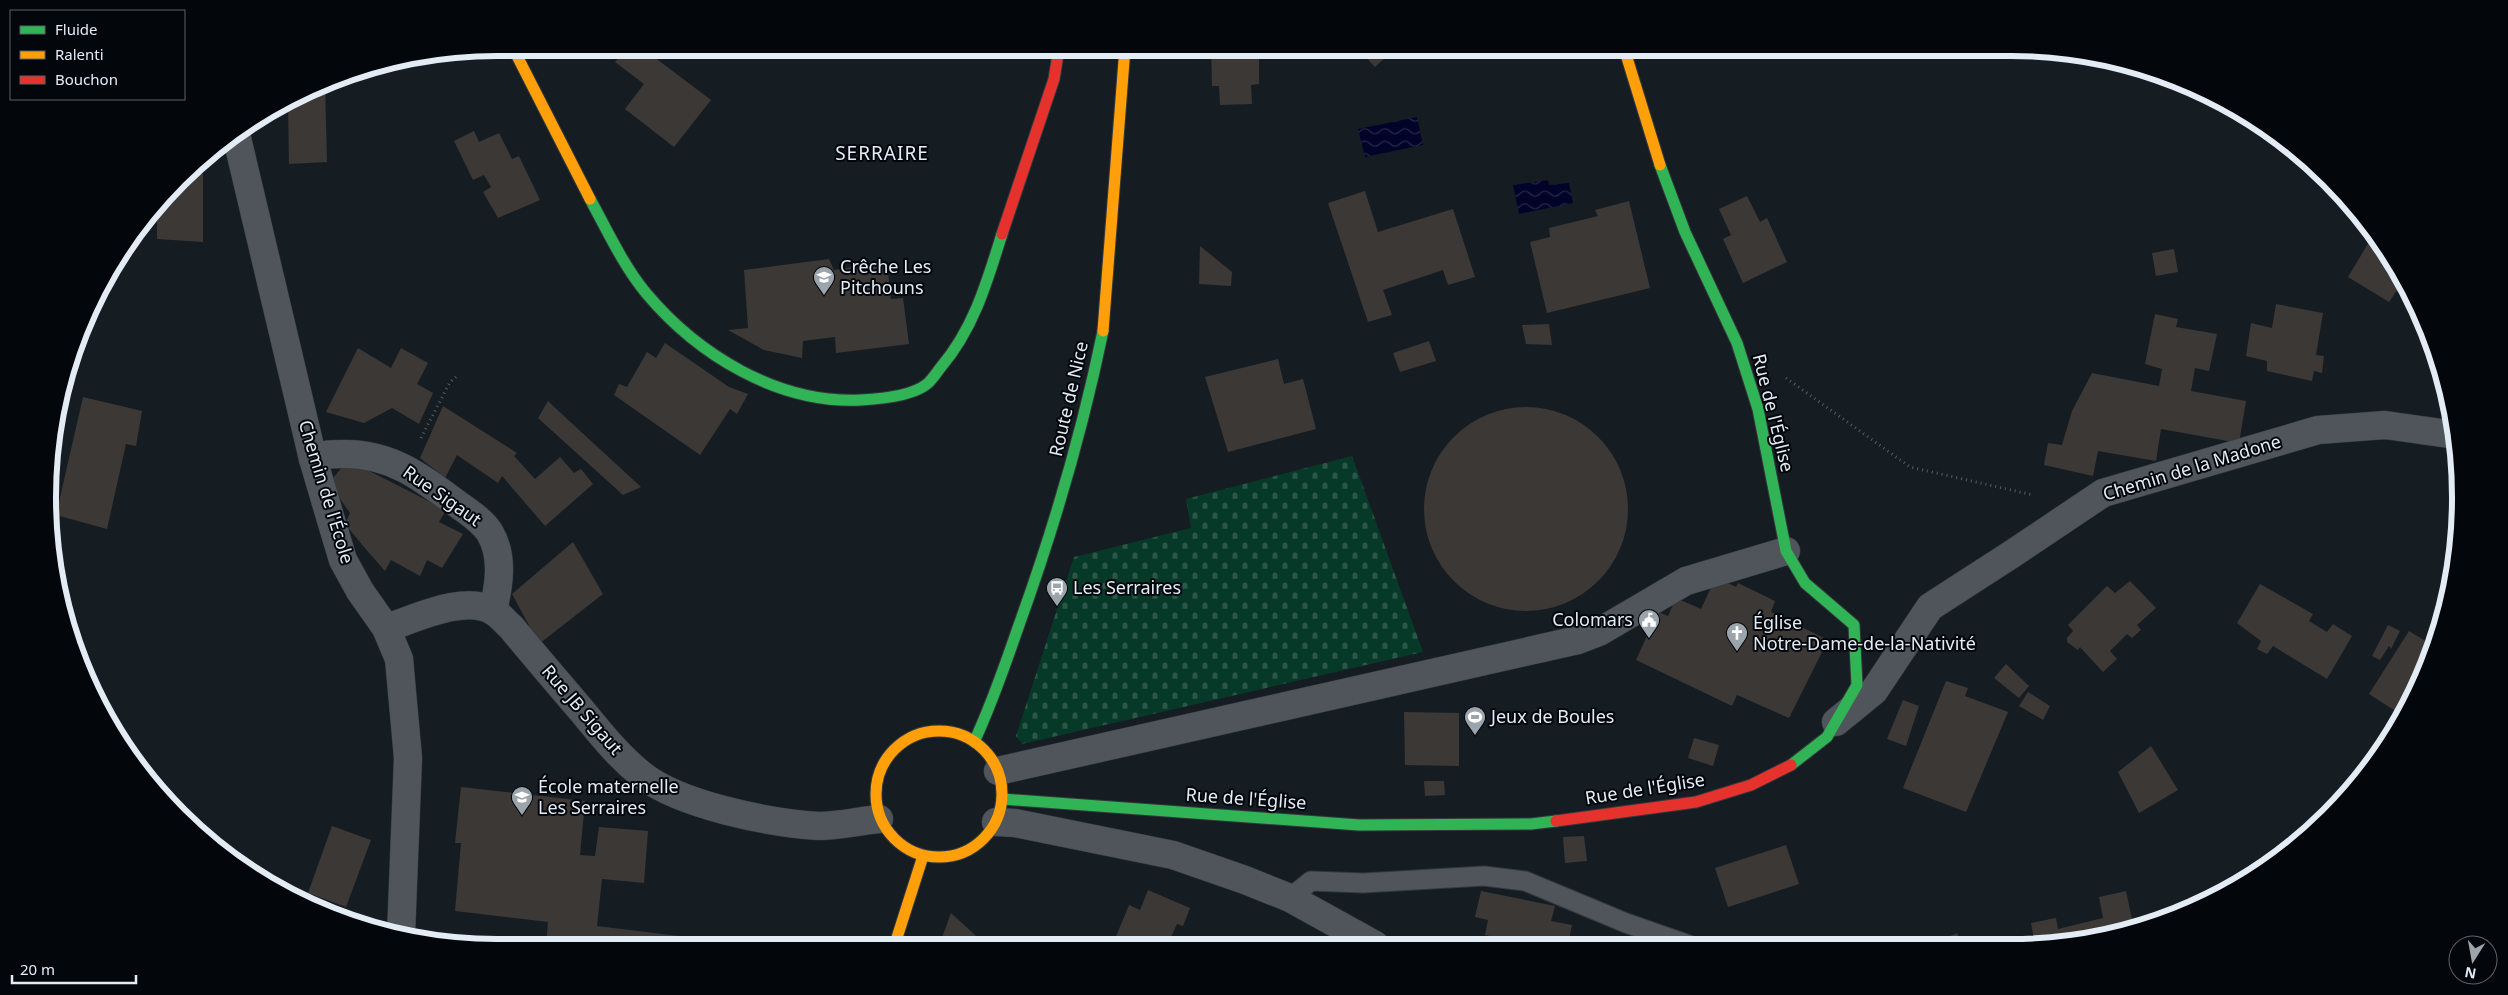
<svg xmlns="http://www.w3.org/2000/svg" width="2508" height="995" font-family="'Noto Sans',sans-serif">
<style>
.cemetery{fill:url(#cemetery-stones)}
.water{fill:url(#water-waves)}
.building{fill:#3c3835}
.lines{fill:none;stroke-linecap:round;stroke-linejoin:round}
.lane-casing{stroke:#34383e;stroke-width:21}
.street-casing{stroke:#34383e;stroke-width:29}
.fast-casing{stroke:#34383e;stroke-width:13}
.slow-casing{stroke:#34383e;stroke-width:13}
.jam-casing{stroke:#34383e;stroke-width:13}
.path{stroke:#575d61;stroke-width:3;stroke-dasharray:1 4;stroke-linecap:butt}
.lane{stroke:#4f555b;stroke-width:19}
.street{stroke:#4f555b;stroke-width:28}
.fast{stroke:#30b455;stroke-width:11}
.slow{stroke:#ff9f0a;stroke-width:11}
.jam{stroke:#e5322d;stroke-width:11}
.labels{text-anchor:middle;stroke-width:4;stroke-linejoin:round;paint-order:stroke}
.poi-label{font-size:18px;fill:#e3ecf4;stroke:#03070c;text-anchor:start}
.street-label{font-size:18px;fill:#e3ecf4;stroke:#03070c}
.neighbourhood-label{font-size:19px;letter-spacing:1px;fill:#e3ecf4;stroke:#03070c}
.rim{fill:none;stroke:#e3ecf4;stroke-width:6}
</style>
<defs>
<pattern id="cemetery-stones" width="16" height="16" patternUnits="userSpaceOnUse" patternTransform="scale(1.25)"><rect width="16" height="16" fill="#073928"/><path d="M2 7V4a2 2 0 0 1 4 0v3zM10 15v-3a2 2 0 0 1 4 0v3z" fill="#2b5648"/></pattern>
<pattern id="water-waves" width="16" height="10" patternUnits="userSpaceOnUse" patternTransform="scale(1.25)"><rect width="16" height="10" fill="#020328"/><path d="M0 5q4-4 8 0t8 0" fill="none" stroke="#272848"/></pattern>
</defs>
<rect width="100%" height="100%" fill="#151d23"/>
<polygon class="cemetery" points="1352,456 1423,652 1022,744 1016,736 1074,557 1191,528 1186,499"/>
<g class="water">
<polygon points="1417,117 1423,145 1365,157 1358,129"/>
<polygon points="1548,180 1549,185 1569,183 1573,203 1519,214 1513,185"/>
</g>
<g class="building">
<polygon points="627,48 642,48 711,100 674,147 625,109 644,84 615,62"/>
<polygon points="1211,48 1259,48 1259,84 1251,85 1252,104 1220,105 1219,86 1212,86"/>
<polygon points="1357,48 1396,48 1375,67"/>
<polygon points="325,84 327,162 289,164 288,101"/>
<polygon points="474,131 479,142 499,133 512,159 519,156 540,200 498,218 483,192 491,187 484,175 473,180 454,141"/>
<polygon points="190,173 203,174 203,242 157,239 157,213"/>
<polygon points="1365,191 1378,232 1453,209 1475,277 1448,285 1443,270 1383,290 1392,315 1368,322 1328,203"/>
<polygon points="1747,196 1760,222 1767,218 1787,262 1743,283 1723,239 1731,235 1719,209"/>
<polygon points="1629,201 1650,288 1547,313 1530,242 1550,237 1549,228 1598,216 1595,210"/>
<polygon points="2369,242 2387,254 2404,280 2389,302 2348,277"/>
<polygon points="1200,246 1232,272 1231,286 1199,284"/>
<polygon points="2174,249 2178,272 2156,276 2152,253"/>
<polygon points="829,259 834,270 887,262 891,299 903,298 909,344 836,353 835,337 803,341 802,358 764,350 728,330 748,328 744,270"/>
<polygon points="2276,304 2323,313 2316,355 2324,356 2322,373 2314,371 2312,381 2267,371 2267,361 2246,356 2251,323 2272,328"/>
<polygon points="2155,314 2178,319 2176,327 2217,334 2209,371 2195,368 2191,391 2246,401 2239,443 2161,429 2156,461 2098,451 2093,476 2044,465 2048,443 2062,445 2072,411 2092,373 2159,386 2162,369 2145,364"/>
<polygon points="1549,324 1552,345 1526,344 1522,325"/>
<polygon points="1429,341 1436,361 1400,372 1393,353"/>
<polygon points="665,343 729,387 748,394 737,414 730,409 700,455 614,395 619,384 627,387 647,352 656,358"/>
<polygon points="358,348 391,368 401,348 428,363 417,384 433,393 419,424 392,408 364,423 326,412"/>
<polygon points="1278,359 1284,384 1303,379 1316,429 1228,452 1205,377"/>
<polygon points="83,397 142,411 136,446 126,444 107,529 56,515"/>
<polygon points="548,401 566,418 641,487 623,495 538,418"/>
<polygon points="443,406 517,453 514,456 535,479 560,457 574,473 581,469 593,484 545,526 502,476 498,483 457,455 445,478 420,458"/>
<circle cx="1526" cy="509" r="102"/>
<polygon points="348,460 446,510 439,522 463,534 442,568 427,560 420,576 391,560 385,571 364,547 345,524 350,513 329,483"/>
<polygon points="573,542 603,594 539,644 512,594"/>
<polygon points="1716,577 1736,587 1738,583 1775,601 1771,612 1828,640 1789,718 1737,695 1732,706 1636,660 1658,612 1668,616 1676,598 1701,609"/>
<polygon points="2130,581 2156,608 2137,625 2141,630 2132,638 2127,634 2110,651 2117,659 2103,672 2080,647 2078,650 2067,642 2067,638 2073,631 2068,625 2107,586 2115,593"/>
<polygon points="2260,584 2313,614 2309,621 2327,632 2333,624 2352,636 2327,679 2273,646 2267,654 2257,649 2261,641 2237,623"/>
<polygon points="2388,625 2400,631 2391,649 2389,646 2380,660 2372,656"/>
<polygon points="2409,631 2432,645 2410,699 2400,714 2369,694"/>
<polygon points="2006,664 2029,686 2019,698 1994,678"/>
<polygon points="1946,681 1968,688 1965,696 2008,712 1966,812 1903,788"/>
<polygon points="2028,692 2050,706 2043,720 2019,706"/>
<polygon points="1903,700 1919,706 1906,746 1887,739"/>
<polygon points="1404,712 1459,713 1459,766 1405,765"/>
<polygon points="1694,738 1719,745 1713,766 1688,758"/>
<polygon points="2151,746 2178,790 2139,813 2118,772"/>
<polygon points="1424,781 1444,781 1445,795 1425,796"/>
<polygon points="461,787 585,801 580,855 595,856 599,827 648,831 644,883 602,879 597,926 728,942 728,947 517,947 518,943 546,946 548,922 455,911 461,843 455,843"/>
<polygon points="332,826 371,840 346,907 308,893"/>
<polygon points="1584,836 1587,861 1565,863 1563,837"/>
<polygon points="1786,845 1799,884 1728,907 1715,868"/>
<polygon points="1148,890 1190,908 1183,926 1177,924 1168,943 1174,946 1112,946 1129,905 1140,910"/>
<polygon points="1481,891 1555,906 1551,921 1572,925 1568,945 1514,945 1514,941 1485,935 1488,920 1475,917"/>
<polygon points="2126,891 2133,924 2070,944 2035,944 2031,923 2056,918 2058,929 2103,918 2099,897"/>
<polygon points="951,913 987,946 939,946"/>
<polygon points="1957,933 1962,944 1932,944"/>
<polygon points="1597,939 1633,944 1633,945 1597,945"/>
</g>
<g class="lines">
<g class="lane-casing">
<polyline id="lane" points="1290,898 1311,881 1363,883 1484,876 1525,881 1626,923 1689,945"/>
</g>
<g class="street-casing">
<g id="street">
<polyline points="236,134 313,459 331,520 343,560 360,591 386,628 399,659 408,758 401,935"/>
<path d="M313 459C323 454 331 454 343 454 389 453 420 476 456 503 467 511 483 521 490 533 504 557 499 585 493 611"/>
<path d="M386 628C415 619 465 594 493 611 500 615 505 622 511 627 534 655 558 683 582 711 601 734 618 756 642 775 680 805 769 823 819 826 838 826 859 821 879 819"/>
<polyline points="1836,722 1874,691 1930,607 2012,554 2103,493 2318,430 2385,425 2456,435"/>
<polyline points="998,771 1578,640 1599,632 1686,581 1786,551"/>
<polyline points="996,822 1015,823 1173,855 1245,880 1290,898 1375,945"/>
</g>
</g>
<g class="fast-casing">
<g id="fast">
<polyline points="1660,165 1685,232 1737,343 1758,409 1786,551 1805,583 1854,625 1857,685 1827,737 1791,765"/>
<path d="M590 199C607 230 623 265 646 293 698 355 778 404 861 400 880 399 912 396 927 384 932 380 937 372 941 367 974 328 987 282 1002 234"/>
<path d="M974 742C992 704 1005 665 1019 625 1054 528 1082 433 1103 331"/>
<polyline points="1002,799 1359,825 1531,824 1556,821"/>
</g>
</g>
<g class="slow-casing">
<g id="slow">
<polyline points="513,48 590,199"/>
<polyline points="1624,48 1660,165"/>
<polyline points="1103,331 1125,48"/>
<circle cx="939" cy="794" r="63"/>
<polyline points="894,947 923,856"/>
</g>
</g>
<g class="jam-casing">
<g id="jam">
<polyline points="1002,234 1054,79 1059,48"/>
<polyline points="1556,821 1696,802 1751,785 1791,765"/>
</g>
</g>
<g class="path">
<polyline points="1786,378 1910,467 2033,495"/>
<polyline points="421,438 450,382 457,376"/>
</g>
<use href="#lane" class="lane"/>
<use href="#street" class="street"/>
<use href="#fast" class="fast"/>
<use href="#slow" class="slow"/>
<use href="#jam" class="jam"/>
</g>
<defs>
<g id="school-pin" transform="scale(1.125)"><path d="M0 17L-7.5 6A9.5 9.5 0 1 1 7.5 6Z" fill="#9ba4ab" stroke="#03070c"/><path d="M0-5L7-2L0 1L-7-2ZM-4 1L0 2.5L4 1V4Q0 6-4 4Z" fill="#fff"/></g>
<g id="bus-pin" transform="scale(1.125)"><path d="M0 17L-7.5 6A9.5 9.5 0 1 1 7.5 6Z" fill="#9ba4ab" stroke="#03070c"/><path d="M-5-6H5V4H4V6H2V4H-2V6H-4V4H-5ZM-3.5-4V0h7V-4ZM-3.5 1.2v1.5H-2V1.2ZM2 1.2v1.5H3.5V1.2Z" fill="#fff"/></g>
<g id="civic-pin" transform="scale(1.125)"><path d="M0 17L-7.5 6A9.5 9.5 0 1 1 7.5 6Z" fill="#9ba4ab" stroke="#03070c"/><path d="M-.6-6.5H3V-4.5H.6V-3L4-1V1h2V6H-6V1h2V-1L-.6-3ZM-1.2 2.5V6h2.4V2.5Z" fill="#fff"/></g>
<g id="church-pin" transform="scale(1.125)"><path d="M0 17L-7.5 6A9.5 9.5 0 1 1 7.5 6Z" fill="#9ba4ab" stroke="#03070c"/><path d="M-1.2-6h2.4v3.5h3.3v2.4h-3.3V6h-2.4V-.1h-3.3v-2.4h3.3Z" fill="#fff"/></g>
<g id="stadium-pin" transform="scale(1.125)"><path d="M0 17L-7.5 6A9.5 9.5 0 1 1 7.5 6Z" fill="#9ba4ab" stroke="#03070c"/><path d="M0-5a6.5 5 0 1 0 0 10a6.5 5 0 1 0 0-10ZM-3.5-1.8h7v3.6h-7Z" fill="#fff"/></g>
</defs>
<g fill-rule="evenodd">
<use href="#school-pin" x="824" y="277"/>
<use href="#bus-pin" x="1057" y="588"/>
<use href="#civic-pin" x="1649" y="620"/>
<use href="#church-pin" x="1737" y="633"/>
<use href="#stadium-pin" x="1475" y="717"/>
<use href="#school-pin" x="522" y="797"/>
</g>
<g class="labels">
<g class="poi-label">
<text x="840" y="273">Crêche Les<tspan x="840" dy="21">Pitchouns</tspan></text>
<text x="1073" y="594">Les Serraires</text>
<text x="1633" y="626" text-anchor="end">Colomars</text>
<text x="1753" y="629">Église<tspan x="1753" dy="21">Notre-Dame-de-la-Nativité</tspan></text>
<text x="1491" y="723">Jeux de Boules</text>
<text x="538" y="793">École maternelle<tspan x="538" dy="21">Les Serraires</tspan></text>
</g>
<g class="street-label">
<text transform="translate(1069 399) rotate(-77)" y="6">Route de Nice</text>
<text transform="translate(1773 413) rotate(76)" y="6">Rue de l'Église</text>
<text transform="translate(2192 468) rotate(-17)" y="6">Chemin de la Madone</text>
<text transform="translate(326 492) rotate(73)" y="6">Chemin de l'École</text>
<text transform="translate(442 496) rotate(35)" y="6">Rue Sigaut</text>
<text transform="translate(582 710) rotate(49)" y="6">Rue JB Sigaut</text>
<text transform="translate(1645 789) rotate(-9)" y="6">Rue de l'Église</text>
<text transform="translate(1246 799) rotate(4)" y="6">Rue de l'Église</text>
</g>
<g class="neighbourhood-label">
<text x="882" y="160">SERRAIRE</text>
</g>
</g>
<path d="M0 0H2508V995H0ZM497 56H2011A441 441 0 0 1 2452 497V498A441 441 0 0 1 2011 939H497A441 441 0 0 1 56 498V497A441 441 0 0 1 497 56Z" fill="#03070c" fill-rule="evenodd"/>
<path class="rim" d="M497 56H2011A441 441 0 0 1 2452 497V498A441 441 0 0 1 2011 939H497A441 441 0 0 1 56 498V497A441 441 0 0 1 497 56Z"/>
<rect x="10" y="10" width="175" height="90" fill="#03070c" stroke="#5d6369"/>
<rect x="20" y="26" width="25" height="8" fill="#30b455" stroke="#5d6369"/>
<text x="55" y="35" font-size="15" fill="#e3ecf4">Fluide</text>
<rect x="20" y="51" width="25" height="8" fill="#ff9f0a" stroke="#5d6369"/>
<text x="55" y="60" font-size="15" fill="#e3ecf4">Ralenti</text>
<rect x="20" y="76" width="25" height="8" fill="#e5322d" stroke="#5d6369"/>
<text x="55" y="85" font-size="15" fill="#e3ecf4">Bouchon</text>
<g transform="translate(2473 960) rotate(191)"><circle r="24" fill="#03070c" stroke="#5d6369"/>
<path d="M0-4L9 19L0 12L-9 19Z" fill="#9ba4ab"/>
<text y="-8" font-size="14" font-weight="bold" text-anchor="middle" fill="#e3ecf4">N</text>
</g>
<path d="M12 975v8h124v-8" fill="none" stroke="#e3ecf4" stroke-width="2.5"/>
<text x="20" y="975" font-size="15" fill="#e3ecf4" stroke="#03070c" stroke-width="4" paint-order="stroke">20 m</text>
</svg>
